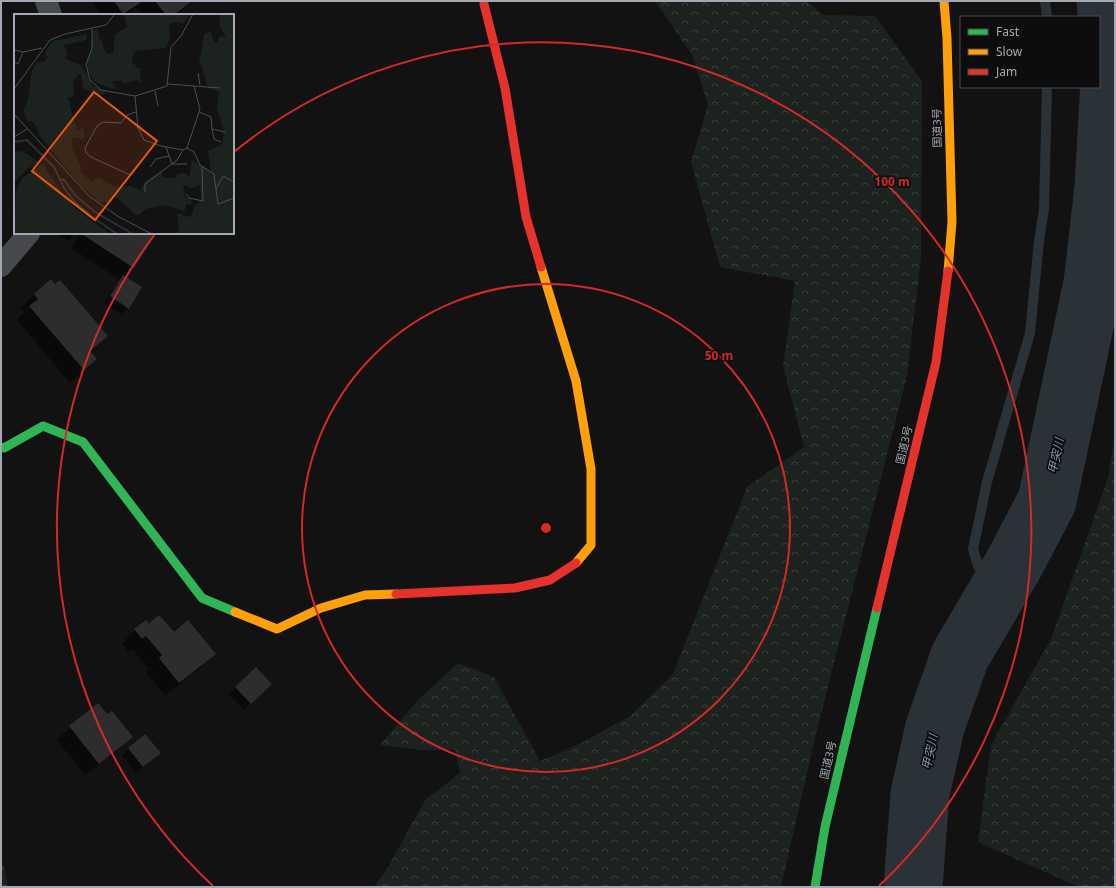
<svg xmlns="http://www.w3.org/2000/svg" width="1116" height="888" font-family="'Noto Sans','Noto Sans JP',sans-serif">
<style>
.forest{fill:url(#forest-crowns)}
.shadow{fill:#0007}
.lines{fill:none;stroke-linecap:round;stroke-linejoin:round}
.stream{stroke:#2a3137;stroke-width:10}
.river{stroke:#2a3137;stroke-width:59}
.building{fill:#2d2d2e}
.street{stroke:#47484b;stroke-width:22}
.fast{stroke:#30b455;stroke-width:9}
.slow{stroke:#ff9f0a;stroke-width:9}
.jam{stroke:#e5322d;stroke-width:9}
.ring{fill:none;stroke:#d62828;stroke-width:2}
.labels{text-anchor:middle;stroke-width:3.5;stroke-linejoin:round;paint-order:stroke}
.street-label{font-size:11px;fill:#a4a8b3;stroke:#0d0d0e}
.water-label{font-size:12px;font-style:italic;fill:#7c96ac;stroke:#0d0d0e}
.inset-river{fill:none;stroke:#2a3137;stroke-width:2}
.inset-road{fill:none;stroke:#4c4e52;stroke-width:1}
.view{fill:#e8590c;fill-opacity:0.15;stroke:#e8590c;stroke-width:2}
.inset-edge{fill:none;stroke:#a4a8b3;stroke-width:2}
.centre{fill:#d62828;stroke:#0d0d0e;stroke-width:2}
.ring-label{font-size:12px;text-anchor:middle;font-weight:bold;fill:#d62828;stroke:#0d0d0e;stroke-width:3.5;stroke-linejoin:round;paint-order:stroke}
</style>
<defs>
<pattern id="forest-crowns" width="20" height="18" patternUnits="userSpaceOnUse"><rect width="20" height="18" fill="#1c221d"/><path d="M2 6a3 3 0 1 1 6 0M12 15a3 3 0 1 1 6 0" fill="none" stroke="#3a3f3b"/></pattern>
</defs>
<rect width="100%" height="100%" fill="#121212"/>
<g class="forest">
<polygon points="655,1 806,1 824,15 875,16 922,81 921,258 907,376 816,734 781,887 374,887 387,869 425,800 460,773 455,750 422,750 380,745 418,700 458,663 494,677 540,761 579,744 630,716 673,674 747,487 804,447 783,366 795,281 720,267 691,162 708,105 692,55"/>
<polygon points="1115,437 1115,887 1079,887 978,842 991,745 1051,639 1108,478"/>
<polygon points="1,858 2,859 8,887 1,887"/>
</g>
<g class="shadow">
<polygon points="92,1 194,1 176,15 143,15 136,7 128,15 101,15"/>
<polygon points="55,233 75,233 68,241"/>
<polygon points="81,233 146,233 133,267 124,277 128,308 121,314 104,303 120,280 71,248"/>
<polygon points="55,285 107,336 90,352 96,359 70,383 17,320 25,312 21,308 35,294"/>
<polygon points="149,624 173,633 214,654 201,667 165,696 146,672 149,669 132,649 128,652 122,643 135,630"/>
<polygon points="256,668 271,684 244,710 229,694"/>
<polygon points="107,716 131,737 118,750 85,776 57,740 70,727"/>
<polygon points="129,748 160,753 136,773 122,755"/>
</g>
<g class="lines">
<g class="stream">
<polyline points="1045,1 1047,17"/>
<polyline points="997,593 978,566 973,549 987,482 1030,333 1039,241 1044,209 1047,87"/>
</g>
<polyline class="river" points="913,887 920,794 935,727 960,656 1014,564 1047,501 1093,283 1104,187 1111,63 1106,1"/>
</g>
<g class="building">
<polygon points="114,1 143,1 123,14"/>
<polygon points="155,1 192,1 174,15 166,15"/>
<polygon points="84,233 148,233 154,237 134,268 83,235"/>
<polygon points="123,275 142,287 129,309 110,296"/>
<polygon points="51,279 55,284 60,280 108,336 90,351 97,359 84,370 29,306 38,299 34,294"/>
<polygon points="159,615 174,632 188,620 216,654 179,683 159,658 162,655 146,636 142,639 134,629 146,620 149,623"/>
<polygon points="256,667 272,684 251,704 235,687"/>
<polygon points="98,703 107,714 112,711 133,737 99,764 69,726"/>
<polygon points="145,734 161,753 143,767 128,748"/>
</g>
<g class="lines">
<g class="street">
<polyline points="46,1 51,15"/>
<polyline points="1,266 29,233"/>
</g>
<g class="fast">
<polyline points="1,447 4,448 43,426 83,442 202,598 235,612"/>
<polyline points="815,887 825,827 877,608"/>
</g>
<g class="slow">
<polyline points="944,1 947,38 952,222 948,271"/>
<polyline points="541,267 576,381 591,469 591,545 576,563"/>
<polyline points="235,612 277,629 321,608 365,595 396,594"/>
</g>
<g class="jam">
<polyline points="484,4 505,88 526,217 541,267"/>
<polyline points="396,594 515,588 550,580 576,563"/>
<polyline points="877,608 936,362 948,271"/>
</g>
</g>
<g class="ring">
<circle cx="546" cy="528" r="244"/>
<path d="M213 886A489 489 0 0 1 155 234M235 151A489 489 0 0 1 879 886"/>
</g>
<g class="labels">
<g class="street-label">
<text transform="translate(937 128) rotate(-91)" y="4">国道3号</text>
<text transform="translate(904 445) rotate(-77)" y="4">国道3号</text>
<text transform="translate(828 760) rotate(-77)" y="4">国道3号</text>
</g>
<g class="water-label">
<text transform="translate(1056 456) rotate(-78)" y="4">甲突川</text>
<text transform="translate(930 752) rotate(-78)" y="4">甲突川</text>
</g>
</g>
<g transform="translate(14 14)">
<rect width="220" height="220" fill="#121212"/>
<path d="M110 0H176L169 10 166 8 155 10 156 24 152 34 121 37 118 47 123 54H126L127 68 124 69V66L109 70 107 67H98L102 75 95 74 80 67 74 58 73 45 78 35 79 16 84 15 85 24 89 29V34L94 40 99 39 101 20 113 13ZM205 0H220V220H162L165 214 163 199 174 203 178 201 180 193 187 186 186 171 177 174 169 171 171 184 177 185 178 191 172 190 171 197 149 191 131 195 127 200 122 201 102 183 93 188H86L66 171 26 122 21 110 18 107 15 109 9 97 14 85 18 56 23 48H31L34 43 31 41 32 36 39 27 73 20 72 26 50 31 54 40 50 44 68 52 79 72 92 78 89 81 82 80 69 74 67 61 64 60 59 69 60 83H54L63 117 69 113 71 123 68 125 59 123 57 132 67 153V159L79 168 84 163 101 173 116 172 125 175 126 178 132 166 147 158 149 163 153 164H162L163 160 171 159 175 164 178 146 197 158 194 137 208 130 210 117 203 95 205 78 194 74 188 52 185 49 190 20 197 17 200 29H204L205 23 212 22 206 13ZM8 137 25 148 12 156 0 168V138ZM29 150 48 179 61 194 96 220H0L2 177 8 164Z" fill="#1c221d"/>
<path class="inset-river" d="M0 128 13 126 40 153 50 174 62 189 77 202 103 220M46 165 50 166 62 182 81 198 119 220"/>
<path class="inset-road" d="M78 15V34L72 51 76 66 87 76 121 82 153 72 157 33 167 22 179 0M0 36 9 38 28 34M0 47 4 50 9 38M184 59 186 71M154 70 206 74M180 72 186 95 173 134 180 138 186 151 200 160 204 190 220 184M0 75 36 26 51 20 92 11 101 0M141 77 144 92M121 82 124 114 130 126 147 132 169 136 173 134M185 98 197 103 198 115 211 118M0 100 75 182 105 203 138 220M198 115 200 125 207 128M0 123 13 115M152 133 158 150H173M136 153 142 145 155 142M116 161 77 143 72 139 71 134 83 112 89 108 107 109 113 101 122 98M202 175 209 162 220 168M131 178V170L163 146 169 136M172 180 175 184 189 187 188 153"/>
<path class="view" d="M80 78 143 127 81 206 18 157Z"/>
<rect width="220" height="220" class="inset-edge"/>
</g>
<circle cx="546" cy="528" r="6" class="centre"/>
<g class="ring-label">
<text x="892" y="186">100 m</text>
<text x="719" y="360">50 m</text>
</g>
<rect width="1116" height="888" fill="none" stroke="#a4a8b3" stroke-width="4"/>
<rect x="960" y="16" width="140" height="72" fill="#0d0d0e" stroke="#494b50"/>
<rect x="968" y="29" width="20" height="6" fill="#30b455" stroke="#494b50"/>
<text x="996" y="36" font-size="12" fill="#a4a8b3">Fast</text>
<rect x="968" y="49" width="20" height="6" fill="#ff9f0a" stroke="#494b50"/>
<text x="996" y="56" font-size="12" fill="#a4a8b3">Slow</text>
<rect x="968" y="69" width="20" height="6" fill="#e5322d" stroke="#494b50"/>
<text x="996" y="76" font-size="12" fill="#a4a8b3">Jam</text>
</svg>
